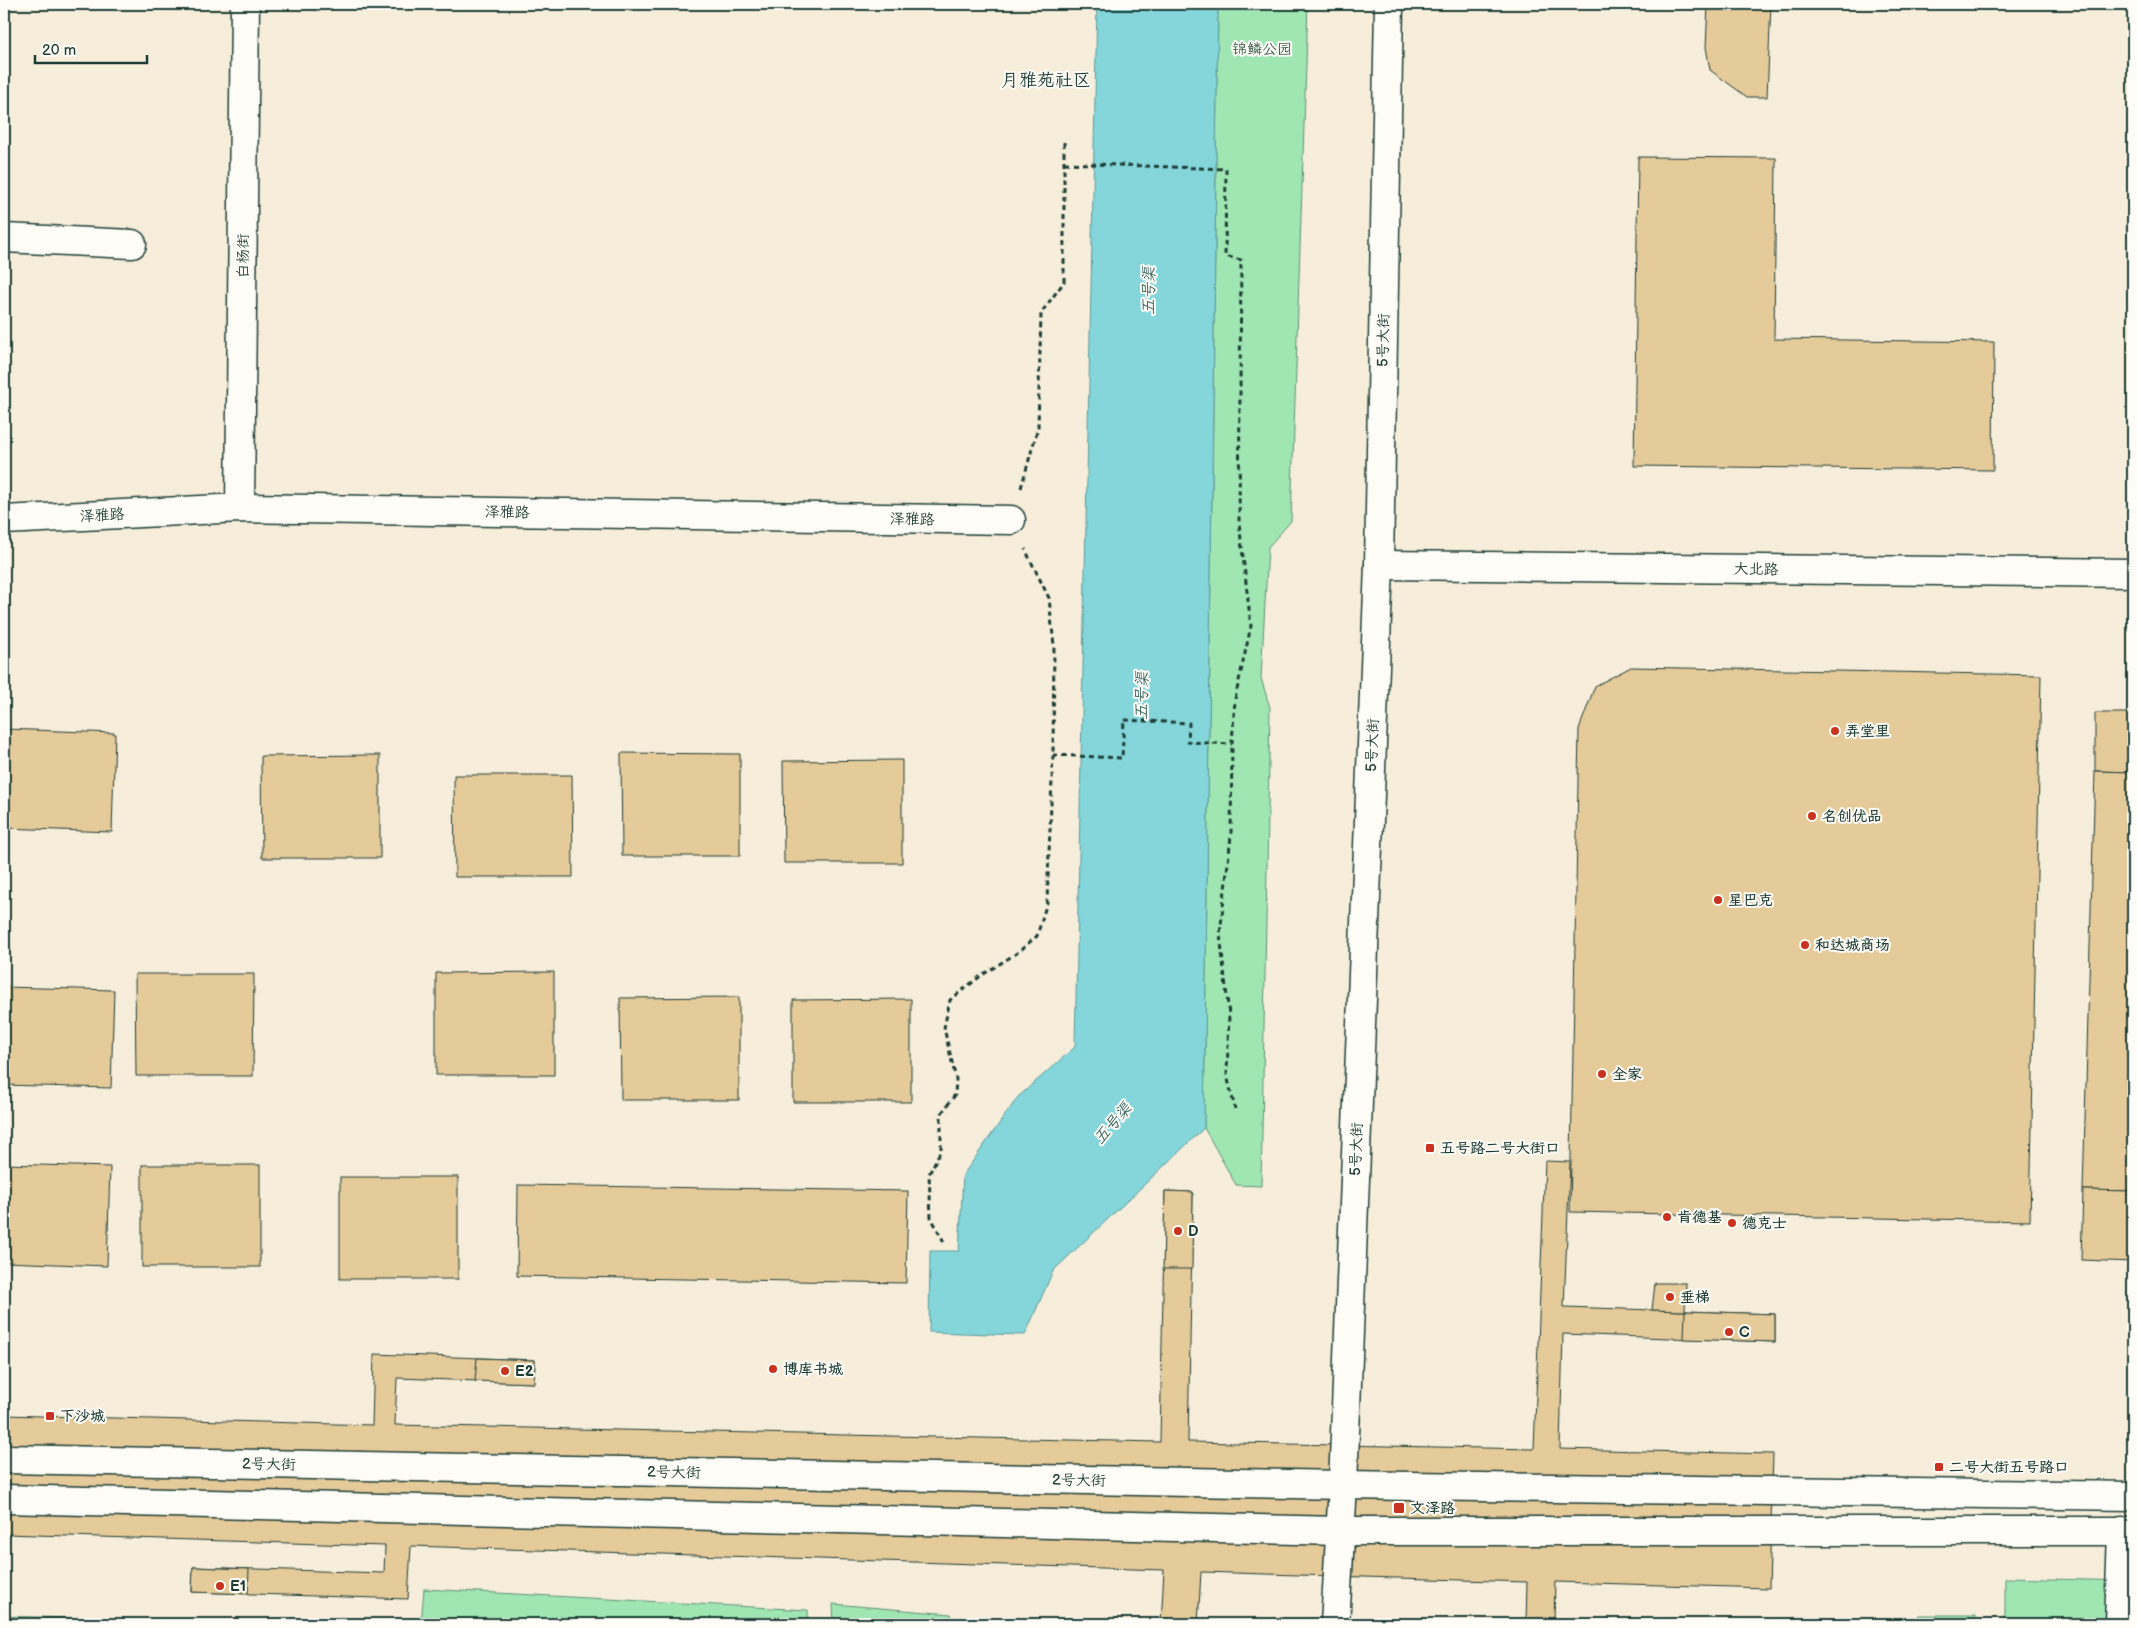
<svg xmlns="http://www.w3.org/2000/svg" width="2137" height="1628" font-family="'Balsamiq Sans','LXGW WenKai TC',sans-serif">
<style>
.green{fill:#a0e6b3;stroke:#609274}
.water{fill:#84d6db;stroke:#5c9998}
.building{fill:#e5ca9a;stroke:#1f3d34}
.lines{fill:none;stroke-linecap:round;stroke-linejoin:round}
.minor-casing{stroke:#1f3d34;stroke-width:31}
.secondary-casing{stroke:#1f3d34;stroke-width:31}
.primary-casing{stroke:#1f3d34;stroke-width:31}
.path{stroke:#1f3d34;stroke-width:3;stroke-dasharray:5 4;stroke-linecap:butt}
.minor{stroke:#fdfcf7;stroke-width:28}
.secondary{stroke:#fdfcf7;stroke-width:28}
.primary{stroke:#fdfcf7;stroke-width:28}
.poi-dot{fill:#c8321e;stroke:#fdfcf7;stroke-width:2}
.labels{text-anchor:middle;stroke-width:4;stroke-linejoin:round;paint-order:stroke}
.park-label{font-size:15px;fill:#395f4d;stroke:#fdfcf7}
.street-label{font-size:15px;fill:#1f3d34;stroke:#fdfcf7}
.poi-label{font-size:15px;font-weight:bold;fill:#1f3d34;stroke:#fdfcf7;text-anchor:start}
.water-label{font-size:16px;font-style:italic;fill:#38635e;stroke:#fdfcf7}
.quarter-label{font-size:18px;fill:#1f3d34;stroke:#fdfcf7}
</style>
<rect width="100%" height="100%" fill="#f6eddb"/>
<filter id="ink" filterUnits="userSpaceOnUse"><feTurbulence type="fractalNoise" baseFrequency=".02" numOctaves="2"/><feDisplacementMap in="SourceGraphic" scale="10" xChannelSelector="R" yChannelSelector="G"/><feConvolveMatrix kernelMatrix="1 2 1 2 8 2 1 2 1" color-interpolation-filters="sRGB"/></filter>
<g filter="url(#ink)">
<g class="green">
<polygon points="1218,4 1308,4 1291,521 1268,547 1261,678 1270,708 1261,1186 1236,1185 1204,1128"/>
<polygon points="2005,1578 2133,1581 2133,1624 2005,1624"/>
<polygon points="424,1589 808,1610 808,1624 421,1624"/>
<polygon points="833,1604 951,1614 953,1624 834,1624"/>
<polygon points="1919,1615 1976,1615 1975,1624 1912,1624"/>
<polygon points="4,1616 254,1624 4,1624"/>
</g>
<polygon class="water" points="1097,4 1218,4 1204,1128 1053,1271 1025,1335 929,1332 930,1251 959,1251 963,1175 1018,1097 1075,1047"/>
<g class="building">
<polygon points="1708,4 1771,4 1767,97 1747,97 1710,70 1706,47"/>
<polygon points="1638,157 1776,158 1774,339 1994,342 1993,470 1634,466"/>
<polygon points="1631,667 2041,675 2030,1221 1570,1212 1579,729 1595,686"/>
<polygon points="2095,713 2133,713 2133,772 2095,771"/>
<polygon points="4,729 115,733 112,832 4,828"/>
<polygon points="621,753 740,754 740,856 622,856"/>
<polygon points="380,755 380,858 262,858 261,756"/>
<polygon points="902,760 902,863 784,863 783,761"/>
<polygon points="2095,771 2133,772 2133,1191 2083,1190"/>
<polygon points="454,775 572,775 573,877 455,877"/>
<polygon points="554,972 554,1075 436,1075 436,973"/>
<polygon points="135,974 254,974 253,1076 136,1076"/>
<polygon points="4,987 114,990 111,1088 4,1085"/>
<polygon points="739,997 739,1100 621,1100 620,998"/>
<polygon points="911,999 911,1102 793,1102 793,1000"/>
<polygon points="1545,1161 1570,1162 1564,1307 1775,1314 1775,1342 1563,1334 1560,1449 1773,1454 1769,1588 1555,1582 1554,1624 1526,1624 1527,1582 1201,1572 1198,1624 1161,1624 1164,1570 411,1546 408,1599 192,1592 193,1567 384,1573 385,1546 4,1534 4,1415 372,1425 374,1354 535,1360 534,1383 397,1378 395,1425 1160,1442 1165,1191 1193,1192 1188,1442 1534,1449"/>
<polygon points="4,1164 110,1167 107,1266 4,1262"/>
<rect x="142" y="1165" width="118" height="102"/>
<rect x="340" y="1177" width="118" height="102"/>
<polygon points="518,1185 908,1191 906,1283 517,1276"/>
<polygon points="2083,1190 2133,1191 2133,1262 2081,1260"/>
<polygon points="1165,1191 1193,1192 1192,1269 1163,1269"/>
<polygon points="1655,1283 1686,1283 1685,1311 1652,1310"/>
<polygon points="1685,1311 1775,1314 1775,1342 1684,1339"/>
<polygon points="477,1358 535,1360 534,1383 475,1381"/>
<polygon points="193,1567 249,1569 248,1594 192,1592"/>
</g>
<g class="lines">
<g class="minor-casing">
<g id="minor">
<polyline points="4,238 132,244"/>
<polyline points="240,508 245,4"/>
<polyline points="4,520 240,508 1011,520"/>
<polyline points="1379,565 2133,573"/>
<polyline points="2119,1624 2122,1530"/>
</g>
</g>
<g class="secondary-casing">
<polyline id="secondary" points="1343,1485 1379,565 1389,4"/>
</g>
<g class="primary-casing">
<g id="primary">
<polyline points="4,1459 1343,1485 2133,1496"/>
<polyline points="4,1499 1341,1531 2133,1531"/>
<polyline points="1335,1624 1343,1485"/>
</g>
</g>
<g class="path">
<polyline points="1064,163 1226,169 1225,256 1241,260 1239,522 1251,626 1235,699 1232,744 1231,836 1220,934 1229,1015 1227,1075 1235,1109"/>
<polyline points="1021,488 1038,428 1041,313 1064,282 1064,139"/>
<polyline points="1053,755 1122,758 1124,720 1189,723 1188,742 1232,744"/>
<polyline points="944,1242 931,1217 929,1174 941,1150 941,1114 955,1095 956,1079 944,1028 950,1000 982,975 1017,953 1037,936 1047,902 1053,755 1054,645 1049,598 1025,549"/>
</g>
<use href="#minor" class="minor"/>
<use href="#secondary" class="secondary"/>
<use href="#primary" class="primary"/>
</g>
</g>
<g class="poi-dot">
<circle cx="1835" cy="731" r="5"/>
<circle cx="1812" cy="816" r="5"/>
<circle cx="1718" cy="900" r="5"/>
<circle cx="1805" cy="945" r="5"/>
<circle cx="1602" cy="1074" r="5"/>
<rect x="1425" y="1143" width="10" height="10" rx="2.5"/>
<circle cx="1667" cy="1217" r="5"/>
<circle cx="1732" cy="1223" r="5"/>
<circle cx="1178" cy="1231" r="5"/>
<circle cx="1670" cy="1297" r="5"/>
<circle cx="1729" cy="1332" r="5"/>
<circle cx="773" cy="1369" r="5"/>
<circle cx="505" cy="1371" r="5"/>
<rect x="45" y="1411" width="10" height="10" rx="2.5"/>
<rect x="1934" y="1462" width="10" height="10" rx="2.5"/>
<rect x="1393" y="1502" width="12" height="12" rx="2.5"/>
<circle cx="220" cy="1586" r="5"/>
</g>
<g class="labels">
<g class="park-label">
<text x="1262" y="54">锦鳞公园</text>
</g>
<g class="street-label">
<text transform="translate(243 256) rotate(-90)" y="5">白杨街</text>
<text transform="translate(1383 340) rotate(-89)" y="5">5号大街</text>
<text transform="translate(507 512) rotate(1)" y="5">泽雅路</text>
<text transform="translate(102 515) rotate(-3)" y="5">泽雅路</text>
<text transform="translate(912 519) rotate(1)" y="5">泽雅路</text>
<text transform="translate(1756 569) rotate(1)" y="5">大北路</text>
<text transform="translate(1372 745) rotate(-88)" y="5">5号大街</text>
<text transform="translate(1356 1149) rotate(-88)" y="5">5号大街</text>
<text transform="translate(269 1464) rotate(1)" y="5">2号大街</text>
<text transform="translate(674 1472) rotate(1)" y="5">2号大街</text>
<text transform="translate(1079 1480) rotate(1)" y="5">2号大街</text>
</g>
<g class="poi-label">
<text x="1845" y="736">弄堂里</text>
<text x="1822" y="821">名创优品</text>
<text x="1728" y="905">星巴克</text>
<text x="1815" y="950">和达城商场</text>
<text x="1612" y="1079">全家</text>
<text x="1440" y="1153">五号路二号大街口</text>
<text x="1677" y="1222">肯德基</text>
<text x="1742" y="1228">德克士</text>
<text x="1188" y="1236">D</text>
<text x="1680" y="1302">垂梯</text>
<text x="1739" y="1337">C</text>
<text x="783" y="1374">博库书城</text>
<text x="515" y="1376">E2</text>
<text x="60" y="1421">下沙城</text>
<text x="1949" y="1472">二号大街五号路口</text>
<text x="1410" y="1513">文泽路</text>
<text x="230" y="1591">E1</text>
</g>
<g class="water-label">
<text transform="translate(1148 291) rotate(-89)" y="6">五号渠</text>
<text transform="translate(1141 696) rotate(-89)" y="6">五号渠</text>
<text transform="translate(1112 1123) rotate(-49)" y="6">五号渠</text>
</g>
<g class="quarter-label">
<text x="1046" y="86">月雅苑社区</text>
</g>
</g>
<rect width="2137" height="1628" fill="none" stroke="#fdfcf7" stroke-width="20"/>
<rect x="10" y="10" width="2117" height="1608" fill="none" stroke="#1f3d34" stroke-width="2" filter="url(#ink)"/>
<path d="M35 55v8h112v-8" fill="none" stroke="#1f3d34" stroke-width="2.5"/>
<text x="42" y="55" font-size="15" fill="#1f3d34" stroke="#fdfcf7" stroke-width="4" paint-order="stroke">20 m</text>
</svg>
